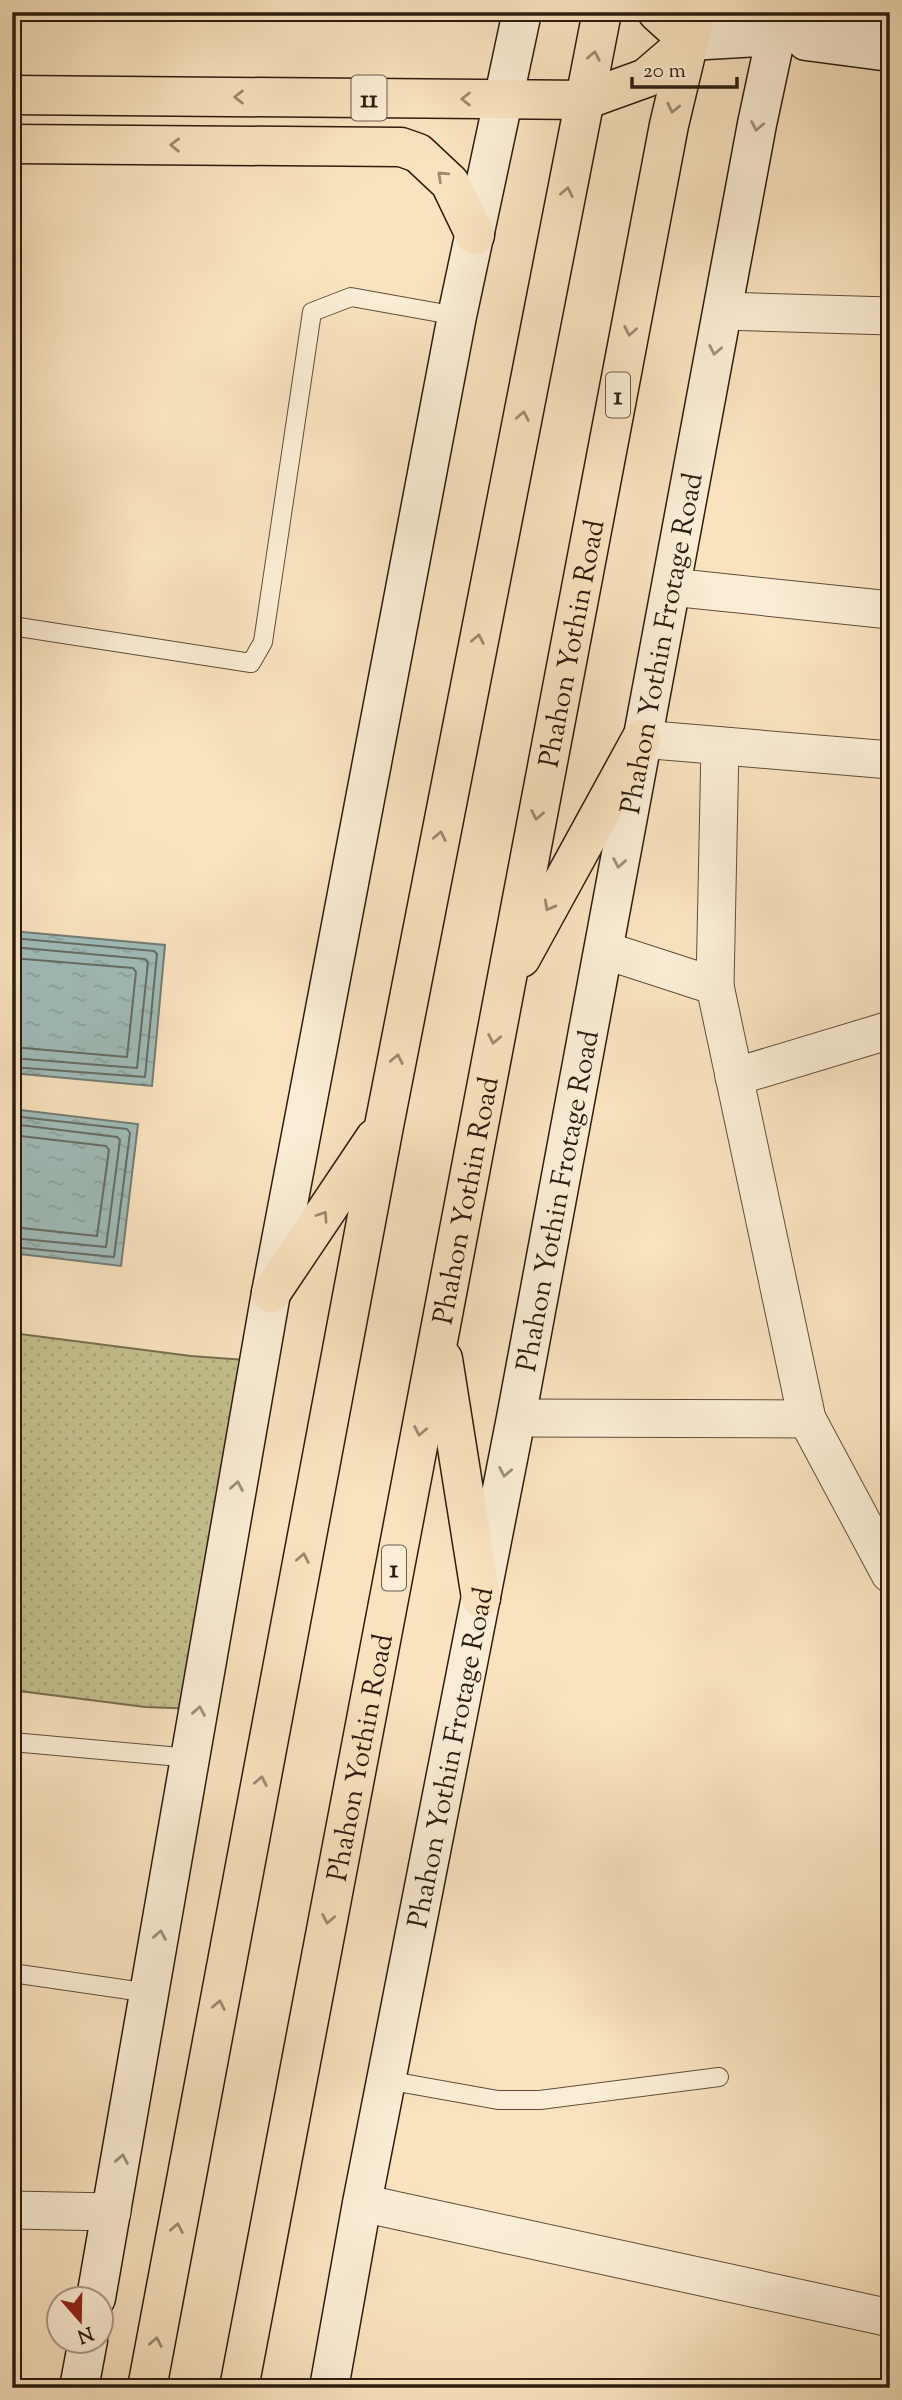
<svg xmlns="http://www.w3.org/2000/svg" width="902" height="2400" font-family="'Sorts Mill Goudy',serif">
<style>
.park{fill:url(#park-dots);stroke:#786e4e;stroke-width:2}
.water{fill:url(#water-ripples);stroke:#727d76;stroke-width:2}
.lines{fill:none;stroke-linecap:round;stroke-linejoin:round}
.shore{stroke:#666c64;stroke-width:2}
.lane-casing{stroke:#604e3b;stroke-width:20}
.street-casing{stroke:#604e3b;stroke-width:39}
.secondary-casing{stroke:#2d1c0f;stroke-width:41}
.primary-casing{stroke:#2d1c0f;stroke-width:41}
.highway-casing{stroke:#2d1c0f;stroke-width:41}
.lane{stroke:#fbedd5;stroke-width:18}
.street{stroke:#fbedd5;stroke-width:37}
.secondary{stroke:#fbedd5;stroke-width:38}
.primary{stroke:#f9e3bf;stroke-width:38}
.highway{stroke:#f9e3bf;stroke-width:38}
.oneway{stroke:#9d8970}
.oneway2{stroke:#9e8f7c}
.labels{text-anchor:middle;stroke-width:5;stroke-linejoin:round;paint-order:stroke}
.shield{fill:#fbedd5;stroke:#6b5b4a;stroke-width:2}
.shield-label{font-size:26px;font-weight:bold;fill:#2d1c0f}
.street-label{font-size:28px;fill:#2d1c0f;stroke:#fbedd5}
</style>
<defs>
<pattern id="park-dots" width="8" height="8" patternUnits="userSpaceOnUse" patternTransform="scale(1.75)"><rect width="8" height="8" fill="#c4c18e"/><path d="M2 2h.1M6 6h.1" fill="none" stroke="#a9a579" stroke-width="1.8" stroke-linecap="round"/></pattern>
<pattern id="water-ripples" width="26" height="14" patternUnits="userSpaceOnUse" patternTransform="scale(1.75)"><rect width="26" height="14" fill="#a0bdba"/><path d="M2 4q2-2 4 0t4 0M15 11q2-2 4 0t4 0" fill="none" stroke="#8aa29f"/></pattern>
</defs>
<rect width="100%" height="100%" fill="#f9e3bf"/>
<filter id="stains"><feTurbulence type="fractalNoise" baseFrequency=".00286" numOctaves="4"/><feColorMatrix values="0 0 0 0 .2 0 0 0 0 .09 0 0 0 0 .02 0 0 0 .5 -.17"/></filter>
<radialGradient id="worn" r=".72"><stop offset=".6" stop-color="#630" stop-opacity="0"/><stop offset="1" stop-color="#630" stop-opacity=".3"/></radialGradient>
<polygon class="park" points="12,1333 191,1356 259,1361 198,1709 145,1707 12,1690"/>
<g class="water">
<polygon points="12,931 165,945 152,1086 12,1073"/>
<polygon points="12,1109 138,1124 121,1266 12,1253"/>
</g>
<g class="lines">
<g class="shore">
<polyline points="12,938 154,951 157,954 145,1077 12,1067"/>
<polyline points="12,947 145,959 148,962 137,1068 12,1058"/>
<polyline points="12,958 133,968 136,972 127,1057 12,1047"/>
<polyline points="12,1116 127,1129 130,1133 114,1257 12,1247"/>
<polyline points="12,1124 117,1137 120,1140 106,1247 12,1238"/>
<polyline points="12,1135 106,1146 109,1150 97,1236 12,1227"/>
</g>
<g class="lane-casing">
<g id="lane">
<polyline points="12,626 251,663 263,642 312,312 351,297 457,316"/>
<polyline points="12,1742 191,1758"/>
<polyline points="12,1973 150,1993"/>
<polyline points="386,2080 498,2100 540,2100 719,2077"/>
</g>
</g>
<g class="street-casing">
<g id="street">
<polyline points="723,311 890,316"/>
<polyline points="671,587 890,610"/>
<polyline points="641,739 890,760"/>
<polyline points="604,950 715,986 807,1419 890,1574"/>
<polyline points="715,986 720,746"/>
<polyline points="734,1077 890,1030"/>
<polyline points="516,1418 807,1419"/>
<polyline points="362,2203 890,2318"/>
<polyline points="12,2210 112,2212"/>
</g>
</g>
<g class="secondary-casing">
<g id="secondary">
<polyline points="689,41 776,36 854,22 890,24"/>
<polyline points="806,41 890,52"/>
<polyline points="96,2298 271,1293 457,316 522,12"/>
<polyline points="79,2388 88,2340"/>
<path id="s1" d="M329 2388 362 2203 516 1418 757 124 781 12"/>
</g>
</g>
<g class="primary-casing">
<g id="primary">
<polyline points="12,95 585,100 646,78 689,41 657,12"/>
<polyline points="12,144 401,147 418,153 450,183 475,235"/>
</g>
</g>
<g class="highway-casing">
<g id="highway">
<polyline points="521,958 641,739"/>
<polyline points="271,1293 375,1138"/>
<polyline points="443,1359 481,1598"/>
<polyline points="147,2388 384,1126 602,12"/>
<path id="s2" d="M239 2388 669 125 696 12"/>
</g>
</g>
<use href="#lane" class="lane"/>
<use href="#street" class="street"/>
<use href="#secondary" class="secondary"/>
<use href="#primary" class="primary"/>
<use href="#highway" class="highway"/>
</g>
<defs><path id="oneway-chevron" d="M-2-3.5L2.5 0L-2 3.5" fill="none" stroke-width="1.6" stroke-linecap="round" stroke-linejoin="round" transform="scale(1.75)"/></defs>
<g class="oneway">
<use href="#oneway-chevron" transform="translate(594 56) rotate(-79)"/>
<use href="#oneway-chevron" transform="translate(239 97) rotate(-180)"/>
<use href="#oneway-chevron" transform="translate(466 99) rotate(-180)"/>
<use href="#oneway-chevron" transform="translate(673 108) rotate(103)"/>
<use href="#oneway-chevron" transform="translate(175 145) rotate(-179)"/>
<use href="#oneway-chevron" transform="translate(442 176) rotate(-137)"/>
<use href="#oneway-chevron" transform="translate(567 192) rotate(-79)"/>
<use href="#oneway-chevron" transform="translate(630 331) rotate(101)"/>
<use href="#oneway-chevron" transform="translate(523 416) rotate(-79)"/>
<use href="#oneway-chevron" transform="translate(478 639) rotate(-79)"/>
<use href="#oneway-chevron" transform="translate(537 815) rotate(101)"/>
<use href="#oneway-chevron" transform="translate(440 836) rotate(-79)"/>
<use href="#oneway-chevron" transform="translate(549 906) rotate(119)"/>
<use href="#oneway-chevron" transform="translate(494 1039) rotate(101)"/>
<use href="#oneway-chevron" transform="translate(397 1059) rotate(-79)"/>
<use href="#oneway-chevron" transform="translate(323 1216) rotate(-56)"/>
<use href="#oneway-chevron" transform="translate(420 1431) rotate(101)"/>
<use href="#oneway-chevron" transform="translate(303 1558) rotate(-79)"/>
<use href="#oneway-chevron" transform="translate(261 1781) rotate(-79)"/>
<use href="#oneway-chevron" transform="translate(328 1919) rotate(101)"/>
<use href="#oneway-chevron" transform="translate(219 2005) rotate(-79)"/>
<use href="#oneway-chevron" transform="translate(177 2228) rotate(-79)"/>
<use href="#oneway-chevron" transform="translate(156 2342) rotate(-79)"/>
</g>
<g class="oneway2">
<use href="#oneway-chevron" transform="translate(757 126) rotate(101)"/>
<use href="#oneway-chevron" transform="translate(715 350) rotate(101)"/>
<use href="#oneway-chevron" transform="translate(619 863) rotate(100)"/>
<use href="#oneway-chevron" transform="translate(505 1472) rotate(101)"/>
<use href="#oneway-chevron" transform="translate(237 1486) rotate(-80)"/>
<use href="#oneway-chevron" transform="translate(199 1711) rotate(-80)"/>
<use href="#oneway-chevron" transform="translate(160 1935) rotate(-80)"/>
<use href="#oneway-chevron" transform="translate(122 2159) rotate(-80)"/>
</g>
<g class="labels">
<g class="shield">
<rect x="351.5" y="75.5" width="35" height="45" rx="5"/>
<rect x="606" y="372.5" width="24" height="45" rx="5"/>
<rect x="382" y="1545.5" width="24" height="45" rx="5"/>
</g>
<g class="shield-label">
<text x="369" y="107">11</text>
<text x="618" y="404">1</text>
<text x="394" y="1577">1</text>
</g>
<g class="street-label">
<text dy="10" stroke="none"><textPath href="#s2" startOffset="1776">Phahon Yothin Road</textPath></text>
<text dy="10" stroke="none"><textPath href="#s1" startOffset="1776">Phahon Yothin Frotage Road</textPath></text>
<text dy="10" stroke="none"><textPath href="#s2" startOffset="1209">Phahon Yothin Road</textPath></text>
<text dy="10" stroke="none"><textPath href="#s1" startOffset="1209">Phahon Yothin Frotage Road</textPath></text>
<text dy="10" stroke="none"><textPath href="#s2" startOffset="642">Phahon Yothin Road</textPath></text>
<text dy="10" stroke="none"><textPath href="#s1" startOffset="642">Phahon Yothin Frotage Road</textPath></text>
</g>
</g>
<rect width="902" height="2400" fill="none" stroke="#f9e3bf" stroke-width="42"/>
<rect x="14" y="14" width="874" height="2372" fill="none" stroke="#2d1c0f" stroke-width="3.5"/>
<rect x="21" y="21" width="860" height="2358" fill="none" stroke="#2d1c0f" stroke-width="2"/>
<g transform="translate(80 2320) rotate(160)"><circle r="33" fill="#fbedd5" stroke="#a99986" stroke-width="2"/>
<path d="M0-5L12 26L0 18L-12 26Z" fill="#8f2418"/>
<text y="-10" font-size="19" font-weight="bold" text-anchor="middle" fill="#2d1c0f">N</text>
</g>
<path d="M632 77v10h105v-10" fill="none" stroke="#2d1c0f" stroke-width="3.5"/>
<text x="643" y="77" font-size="21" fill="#2d1c0f" stroke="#fbedd5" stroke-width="5" paint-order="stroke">20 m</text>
<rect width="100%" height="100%" filter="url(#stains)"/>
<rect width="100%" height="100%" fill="url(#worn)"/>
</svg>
